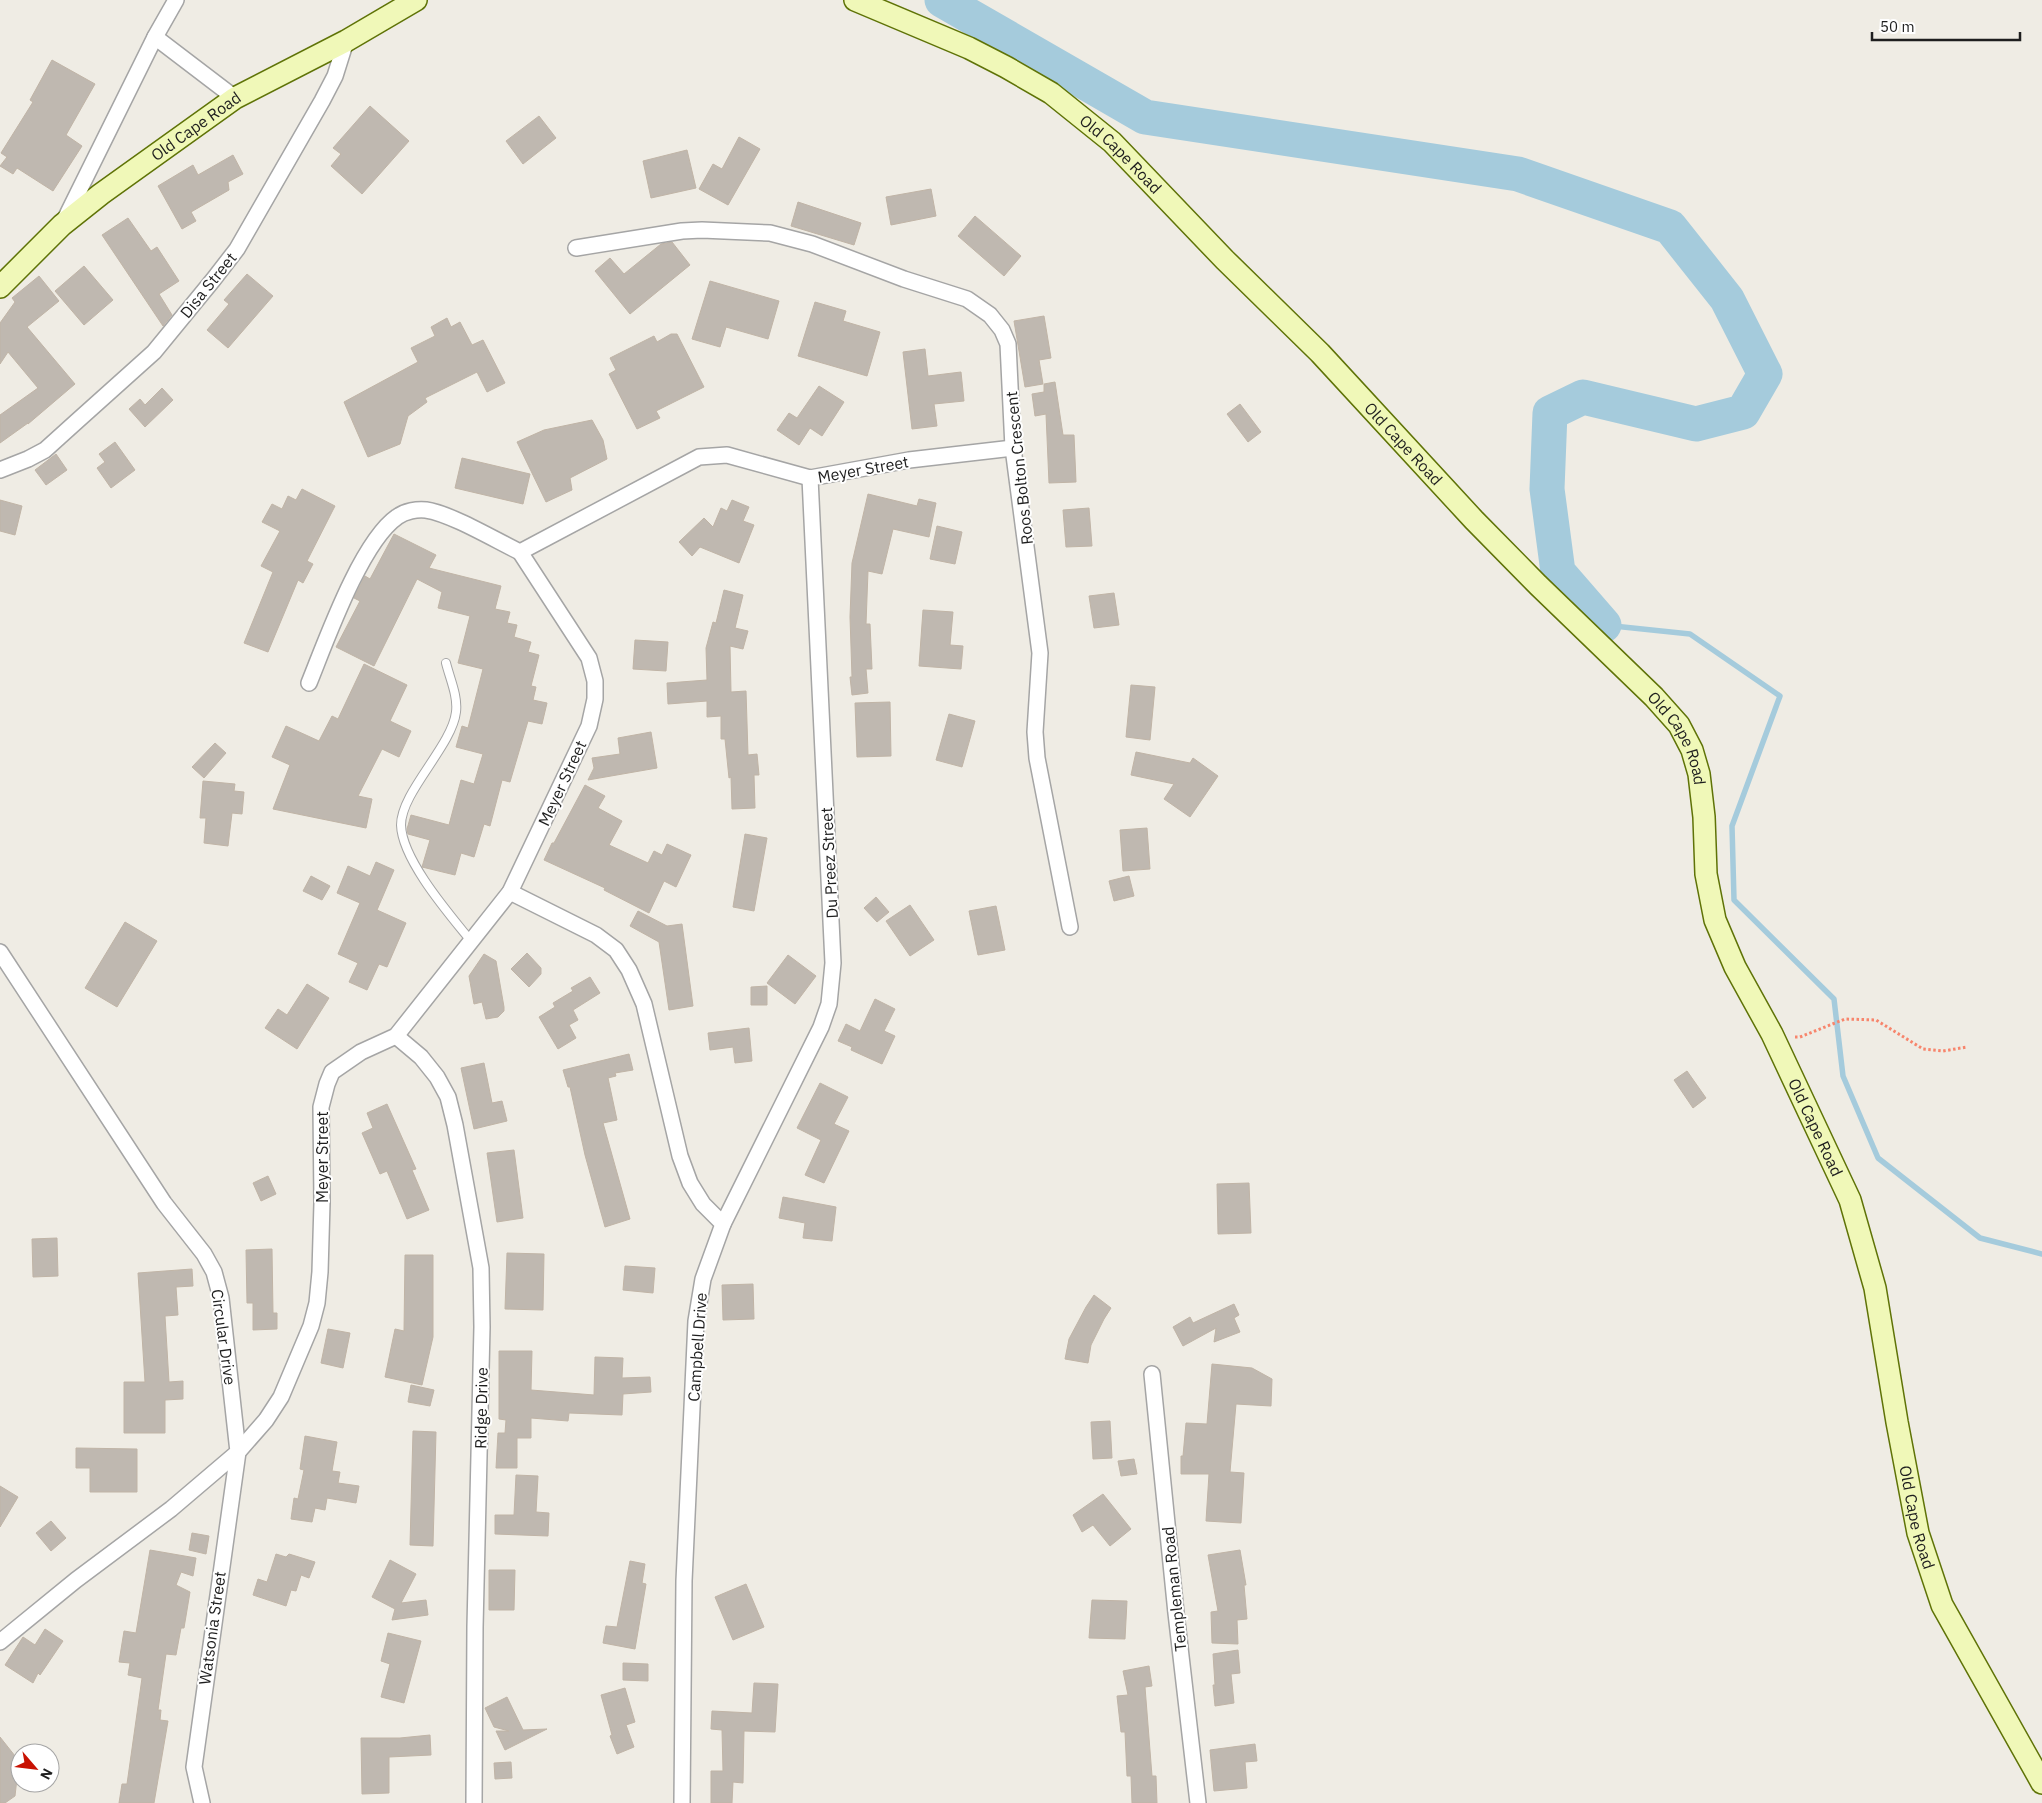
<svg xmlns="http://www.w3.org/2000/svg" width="2042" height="1803" font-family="'IBM Plex Sans',sans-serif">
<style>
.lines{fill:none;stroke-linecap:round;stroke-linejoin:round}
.stream{stroke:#a5cbdc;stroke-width:5.5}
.river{stroke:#a5cbdc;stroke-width:35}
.building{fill:#bfb8b0;stroke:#c0b4a6}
.lane-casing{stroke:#a5a5a5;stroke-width:10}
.street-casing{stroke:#a5a5a5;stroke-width:18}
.secondary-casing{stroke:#5f7307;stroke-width:24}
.path{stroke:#f7856c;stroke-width:3;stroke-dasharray:2.5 2.5;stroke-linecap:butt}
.lane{stroke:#fff;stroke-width:8}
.street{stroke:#fff;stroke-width:15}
.secondary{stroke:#f0f8b8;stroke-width:21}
.labels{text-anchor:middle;stroke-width:4;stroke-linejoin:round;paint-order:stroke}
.street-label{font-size:16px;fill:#1e1e1e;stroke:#fff}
</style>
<rect width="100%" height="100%" fill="#efece4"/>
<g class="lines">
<polyline class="stream" points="1604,625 1690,634 1780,696 1732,826 1734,900 1834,999 1843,1076 1878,1158 1980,1238 2042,1254"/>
<polyline class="river" points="942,0 1145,117 1518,174 1670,227 1727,299 1765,374 1743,412 1696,424 1583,397 1550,413 1547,489 1558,572 1604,625"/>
</g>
<g class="building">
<polygon points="52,60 95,84 66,135 82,146 53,191 17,168 13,174 0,166 7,157 1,153 33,102 30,100"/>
<polygon points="370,106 409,141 362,194 331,166 341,154 333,148"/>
<polygon points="539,116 556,138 523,164 506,141"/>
<polygon points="739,137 760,149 728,205 699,189 713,164 722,169"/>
<polygon points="687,150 696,188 651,198 643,161"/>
<polygon points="233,155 243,174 228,182 229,190 191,212 196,221 182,229 158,186 193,165 198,175"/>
<polygon points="931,189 936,216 891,225 886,197"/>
<polygon points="798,202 861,223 854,245 791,226"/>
<polygon points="975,216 1021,256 1004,276 958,236"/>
<polygon points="128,218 151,251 157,247 179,281 159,294 172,315 163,326 102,235"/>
<polygon points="672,242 690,265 630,314 595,271 610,258 624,274 661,244"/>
<polygon points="84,266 113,300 84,325 55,291"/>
<polygon points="247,274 273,296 228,348 207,330 229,304 224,300"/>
<polygon points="39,276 59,301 27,327 75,384 28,424 28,423 0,443 0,415 38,388 8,352 0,364 0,323 15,302 12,298"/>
<polygon points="710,281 779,301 768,339 726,327 720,347 692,339"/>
<polygon points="815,302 846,311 843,321 880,332 867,376 798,356"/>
<polygon points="1044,316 1051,358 1039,360 1043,384 1025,387 1014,321"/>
<polygon points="447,318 451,327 460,322 472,345 483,340 505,383 487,392 477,372 425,398 427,402 408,416 400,444 368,457 344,402 418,362 411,348 435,336 431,327"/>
<polygon points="671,334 677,334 704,387 656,411 660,418 637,429 609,374 616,370 610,358 654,336 657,342"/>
<polygon points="925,349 928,376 961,372 964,401 934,404 937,426 912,429 903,352"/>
<polygon points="1055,382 1063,435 1074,435 1076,482 1049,483 1046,414 1035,416 1032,394 1044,392 1044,384"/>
<polygon points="819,386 844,402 822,436 810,428 799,445 777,430 789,413 797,418"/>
<polygon points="162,388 173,400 145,427 129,409 140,399 145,405"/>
<polygon points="1240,404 1261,432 1248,442 1227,414"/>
<polygon points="592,420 603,440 607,459 570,478 572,490 546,502 517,442 544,430"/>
<polygon points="115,442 135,470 111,488 97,468 105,462 99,454"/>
<polygon points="56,454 67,470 46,485 35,470"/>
<polygon points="462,458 530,474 523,504 455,488"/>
<polygon points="302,489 335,506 307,561 313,564 303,583 298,580 268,652 244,643 273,572 261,566 280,531 262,522 272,504 282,509 288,496 296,500"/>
<polygon points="868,494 917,506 919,499 936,503 929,537 893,529 882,574 868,571 866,624 870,624 872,669 866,669 868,693 852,695 850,677 852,677 850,617 852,563"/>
<polygon points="0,500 22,506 15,535 0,531"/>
<polygon points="732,500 749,507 743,521 754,525 739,563 700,547 692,556 679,542 704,518 713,527 721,508 727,511"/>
<polygon points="1089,508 1092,546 1066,547 1063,510"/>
<polygon points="937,526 962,532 955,564 930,559"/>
<polygon points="394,534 436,555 429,568 501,586 495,609 510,612 507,623 517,625 514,637 531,642 528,652 539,655 531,686 536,687 533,700 547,703 542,724 528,721 510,782 502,780 490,826 484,824 474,857 461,853 455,875 422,867 430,840 408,834 407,829 411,815 449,825 461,780 474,784 483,754 456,747 462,726 468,728 483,669 458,663 470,616 438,608 442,592 417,579 374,666 336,647 360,601 354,598 365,576 370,579"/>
<polygon points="724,590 743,595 735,628 748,631 743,649 730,646 731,692 746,691 748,755 757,754 759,775 754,775 755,808 732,809 731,777 729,778 725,739 721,739 721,716 707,717 707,701 668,704 667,683 707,680 706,648 713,622 716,623"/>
<polygon points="1114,593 1119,625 1094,628 1089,596"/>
<polygon points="923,610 953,612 950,645 963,646 961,669 919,666"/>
<polygon points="635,640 668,642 666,671 633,669"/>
<polygon points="364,664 407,685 390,721 411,731 399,757 382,749 358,796 372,799 366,828 273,809 290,765 272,757 286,726 319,741 332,716 338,719"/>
<polygon points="1131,685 1155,687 1150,740 1126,737"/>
<polygon points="890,702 891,756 857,757 855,703"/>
<polygon points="949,714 975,721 962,767 936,760"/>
<polygon points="651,732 657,768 588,780 594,768 592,758 620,754 618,738"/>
<polygon points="215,743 226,753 204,778 192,767"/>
<polygon points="1136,752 1190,763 1193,758 1218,776 1190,817 1164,799 1174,784 1131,775"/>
<polygon points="203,781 235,784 234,791 244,792 242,814 232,813 228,846 204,843 206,818 200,818"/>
<polygon points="585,785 605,796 598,808 622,821 609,845 648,863 654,851 662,855 667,844 691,855 676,887 664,881 649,913 604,890 605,888 544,860 552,843 554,843"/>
<polygon points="1147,828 1150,869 1123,871 1120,830"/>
<polygon points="745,834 767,838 754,911 733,907"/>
<polygon points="376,862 394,870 377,910 406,923 387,967 379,964 367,990 349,982 358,963 338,954 360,903 337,893 348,866 370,876"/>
<polygon points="311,876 330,886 322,900 303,891"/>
<polygon points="1129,876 1134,896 1114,901 1109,881"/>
<polygon points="876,897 889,912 877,922 864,908"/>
<polygon points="910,905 934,940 910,956 886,921"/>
<polygon points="996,906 1005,950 978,955 969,911"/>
<polygon points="638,911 667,926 682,924 693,1006 669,1010 659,942 630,926"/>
<polygon points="125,922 157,941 117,1007 85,988"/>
<polygon points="527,953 541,968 541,974 529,987 511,969"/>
<polygon points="484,954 496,961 504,1007 504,1011 498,1017 486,1019 482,1002 474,1004 469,976"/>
<polygon points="788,955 816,976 795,1004 767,983"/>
<polygon points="590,977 600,993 573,1010 578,1020 569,1025 576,1038 558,1049 539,1017 555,1007 553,1003 573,991 571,988"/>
<polygon points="307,984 329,998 297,1049 265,1028 278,1009 287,1015"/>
<polygon points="767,986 767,1005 751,1005 751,987"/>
<polygon points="875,999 895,1009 884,1031 895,1036 882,1064 851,1050 852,1047 838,1041 846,1024 860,1031"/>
<polygon points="749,1028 752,1061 735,1063 733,1047 710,1050 708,1033"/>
<polygon points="629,1054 633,1070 615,1073 616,1076 608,1078 617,1120 603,1123 630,1219 605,1227 585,1155 570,1087 568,1087 563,1070"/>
<polygon points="484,1063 492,1103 502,1101 507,1121 474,1129 461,1068"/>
<polygon points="1687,1071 1706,1098 1693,1108 1674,1080"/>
<polygon points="820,1083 848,1097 834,1124 849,1131 824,1183 805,1175 821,1140 797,1128"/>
<polygon points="387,1104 416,1169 412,1170 429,1210 407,1219 387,1171 380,1174 362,1133 373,1128 367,1113"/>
<polygon points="514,1150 523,1218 497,1222 487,1153"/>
<polygon points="268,1176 276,1194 261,1201 253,1183"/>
<polygon points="1249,1183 1251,1233 1218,1234 1217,1184"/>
<polygon points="783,1197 836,1207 832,1241 803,1238 805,1223 779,1218"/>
<polygon points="57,1238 58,1276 33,1277 32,1239"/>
<polygon points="272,1249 273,1313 277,1313 277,1329 253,1330 253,1303 247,1303 246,1250"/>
<polygon points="507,1253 544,1254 543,1310 505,1309"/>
<polygon points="405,1255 433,1255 433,1337 422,1385 385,1377 395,1329 404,1331"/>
<polygon points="625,1266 655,1268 653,1293 623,1290"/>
<polygon points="192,1269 193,1286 176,1287 178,1315 165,1316 169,1382 183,1381 183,1399 165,1400 165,1433 124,1433 124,1382 145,1382 138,1273"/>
<polygon points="753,1284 754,1319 723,1320 722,1285"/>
<polygon points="1094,1295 1111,1308 1104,1319 1091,1345 1088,1363 1065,1359 1069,1339 1086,1307"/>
<polygon points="1234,1304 1239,1315 1234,1318 1240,1332 1214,1342 1216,1328 1183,1346 1173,1327 1190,1317 1193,1323"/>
<polygon points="328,1329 350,1333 343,1368 321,1363"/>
<polygon points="499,1351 532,1351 531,1390 594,1395 595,1357 623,1358 622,1378 650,1377 651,1392 623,1394 622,1415 569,1413 568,1421 531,1418 531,1438 517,1438 517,1468 496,1468 498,1433 505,1433 506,1420 499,1419"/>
<polygon points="1212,1364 1252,1368 1272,1379 1271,1406 1236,1404 1230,1472 1244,1473 1241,1523 1206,1521 1209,1474 1181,1474 1181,1456 1183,1456 1186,1423 1207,1424"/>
<polygon points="411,1385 434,1390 430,1406 408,1402"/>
<polygon points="1110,1421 1112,1458 1093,1459 1091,1422"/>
<polygon points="413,1431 436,1432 433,1546 410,1545"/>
<polygon points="305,1436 337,1442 332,1471 340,1472 338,1483 359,1486 356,1503 327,1498 325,1510 315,1508 312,1522 291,1519 294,1498 298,1499 304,1470 300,1469"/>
<polygon points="76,1448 137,1449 137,1492 90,1492 90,1468 76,1468"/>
<polygon points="1134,1459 1137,1474 1121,1476 1118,1461"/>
<polygon points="516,1475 538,1476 536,1512 549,1513 548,1536 495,1534 495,1515 514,1515"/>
<polygon points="0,1486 18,1497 0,1527"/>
<polygon points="1103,1494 1131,1529 1110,1546 1093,1525 1082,1532 1073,1515"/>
<polygon points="51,1521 66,1538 51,1551 36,1533"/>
<polygon points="192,1533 209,1536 206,1554 189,1550"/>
<polygon points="150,1550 196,1558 193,1576 181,1572 176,1585 190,1592 184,1628 181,1628 176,1655 166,1654 158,1710 161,1710 160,1720 168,1721 154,1803 119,1803 122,1784 127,1784 142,1678 128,1675 130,1663 119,1662 124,1631 136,1633"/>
<polygon points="1240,1550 1246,1585 1244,1585 1247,1619 1237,1620 1238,1644 1212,1643 1211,1612 1218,1611 1208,1555"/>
<polygon points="276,1554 286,1557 289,1554 315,1562 309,1578 301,1575 296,1591 291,1590 286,1606 253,1595 258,1579 267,1582"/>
<polygon points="390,1560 416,1574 401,1603 426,1600 428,1615 392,1620 395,1609 372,1597"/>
<polygon points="630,1561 645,1564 642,1583 646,1584 635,1649 603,1643 606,1626 617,1627"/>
<polygon points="489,1570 515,1570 514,1610 489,1610"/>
<polygon points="746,1584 764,1627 733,1640 715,1597"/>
<polygon points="1092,1600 1127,1601 1125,1639 1089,1638"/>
<polygon points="45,1629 63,1641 40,1675 38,1673 33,1683 5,1665 23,1637 35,1645"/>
<polygon points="388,1633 421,1641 404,1703 381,1697 390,1664 381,1661"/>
<polygon points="1238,1650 1240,1673 1231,1674 1234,1703 1215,1706 1213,1685 1215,1685 1213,1654"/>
<polygon points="623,1663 648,1664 648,1681 623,1680"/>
<polygon points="1149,1666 1152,1686 1145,1687 1152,1776 1156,1776 1157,1803 1132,1803 1131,1776 1127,1776 1125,1732 1121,1732 1117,1696 1128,1695 1123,1671"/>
<polygon points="754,1683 778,1684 775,1732 744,1731 743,1783 733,1782 732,1803 711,1803 711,1771 723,1771 722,1730 711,1729 712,1711 752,1713"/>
<polygon points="625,1688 635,1722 626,1725 634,1747 617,1754 610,1736 612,1735 601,1695"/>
<polygon points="507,1697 523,1730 547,1729 505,1750 496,1731 509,1731 494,1727 485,1708"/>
<polygon points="430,1735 431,1755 389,1757 389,1793 362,1794 361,1738 400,1738"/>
<polygon points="0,1737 19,1761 15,1796 5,1803 0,1803"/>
<polygon points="1255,1744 1257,1761 1245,1762 1247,1788 1214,1791 1210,1750"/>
<polygon points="511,1762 512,1778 495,1779 494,1763"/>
</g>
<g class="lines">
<g class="lane-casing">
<path id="lane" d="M446 663C450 679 458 696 456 712 452 746 401 792 401 825 402 860 450 915 471 941"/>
</g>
<g class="street-casing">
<g id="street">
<polyline points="155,37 235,98"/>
<polyline points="64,221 155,37 176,0"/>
<polyline points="576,248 682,231 702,230 770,233 812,244 904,279 967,299 990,315 1002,330 1008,344 1013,448 1040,653 1035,732 1037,758 1070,927"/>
<polyline points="0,470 28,459 45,450 76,422 154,352 213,280 237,249 322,101 335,76 346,41"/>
<path d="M309 683C326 641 361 542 397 517 405 511 417 509 426 510 452 514 495 540 520 552"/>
<polyline points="510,892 596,935 616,950 629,970 644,1004 680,1156 690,1183 703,1204 723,1224 703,1279 696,1321 684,1581 682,1803"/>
<polyline points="0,952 164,1203 204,1254 214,1272 221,1298 238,1452 171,1509 76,1580 0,1642"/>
<polyline points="396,1036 421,1057 437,1077 448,1097 455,1125 481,1268 482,1327 475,1627 474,1803"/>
<polyline points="723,1224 821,1027 829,1004 833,963 810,478"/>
<polyline points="1152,1374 1176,1613 1198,1803"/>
<polyline points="202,1803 194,1767 238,1452 266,1420 281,1397 311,1326 317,1303 320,1272 322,1203 321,1107 327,1084 332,1072 361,1052 396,1036 510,892 589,726 595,699 595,681 589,658 520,552 699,457 727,455 810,478 909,460 1013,448"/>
</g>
</g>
<g class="secondary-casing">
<g id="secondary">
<path id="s1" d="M855 0 969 48 1006 67 1051 93 1112 142 1225 260 1320 353 1474 520 1538 585 1654 697 1679 725 1692 750 1699 774 1704 817 1706 874 1715 920 1735 967 1772 1034 1850 1200 1875 1288 1897 1422 1918 1533 1942 1605 2042 1783"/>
<path id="s2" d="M0 287 62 225 101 194 235 98 346 41 416 0"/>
</g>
</g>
<polyline class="path" points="1795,1037 1800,1037 1845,1019 1876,1020 1923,1049 1943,1051 1967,1047"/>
<use href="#lane" class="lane"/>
<use href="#street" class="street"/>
<use href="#secondary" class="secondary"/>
</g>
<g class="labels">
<g class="street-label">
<text dy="6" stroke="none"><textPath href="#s2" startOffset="254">Old Cape Road</textPath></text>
<text dy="6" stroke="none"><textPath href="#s1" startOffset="310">Old Cape Road</textPath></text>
<text transform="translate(208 285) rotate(-51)" y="6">Disa Street</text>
<text dy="6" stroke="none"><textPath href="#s1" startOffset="715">Old Cape Road</textPath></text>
<text transform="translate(1019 468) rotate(-96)" y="6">Roos Bolton Crescent</text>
<text transform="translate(863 469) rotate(-10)" y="6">Meyer Street</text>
<text dy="6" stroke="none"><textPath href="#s1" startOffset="1120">Old Cape Road</textPath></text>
<text transform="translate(562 783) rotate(-65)" y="6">Meyer Street</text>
<text transform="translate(829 863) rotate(-93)" y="6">Du Preez Street</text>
<text dy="6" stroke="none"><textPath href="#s1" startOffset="1540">Old Cape Road</textPath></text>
<text transform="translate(322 1157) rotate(-90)" y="6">Meyer Street</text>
<text transform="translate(224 1337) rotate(82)" y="6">Circular Drive</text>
<text transform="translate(697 1347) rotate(-86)" y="6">Campbell Drive</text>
<text transform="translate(481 1408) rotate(-89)" y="6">Ridge Drive</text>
<text dy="6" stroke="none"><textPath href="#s1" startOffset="1945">Old Cape Road</textPath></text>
<text transform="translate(1174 1589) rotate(-96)" y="6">Templeman Road</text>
<text transform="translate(212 1628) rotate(-82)" y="6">Watsonia Street</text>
</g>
</g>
<g transform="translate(35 1768) rotate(118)"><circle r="24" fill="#ffffff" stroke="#a5a5a5"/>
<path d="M0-4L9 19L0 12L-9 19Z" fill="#c81203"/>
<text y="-8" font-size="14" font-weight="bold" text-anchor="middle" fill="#1e1e1e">N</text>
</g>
<path d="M1872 32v8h148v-8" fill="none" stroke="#1e1e1e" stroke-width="2.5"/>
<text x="1880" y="32" font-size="15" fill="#1e1e1e" stroke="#ffffff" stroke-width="4" paint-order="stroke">50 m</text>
</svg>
